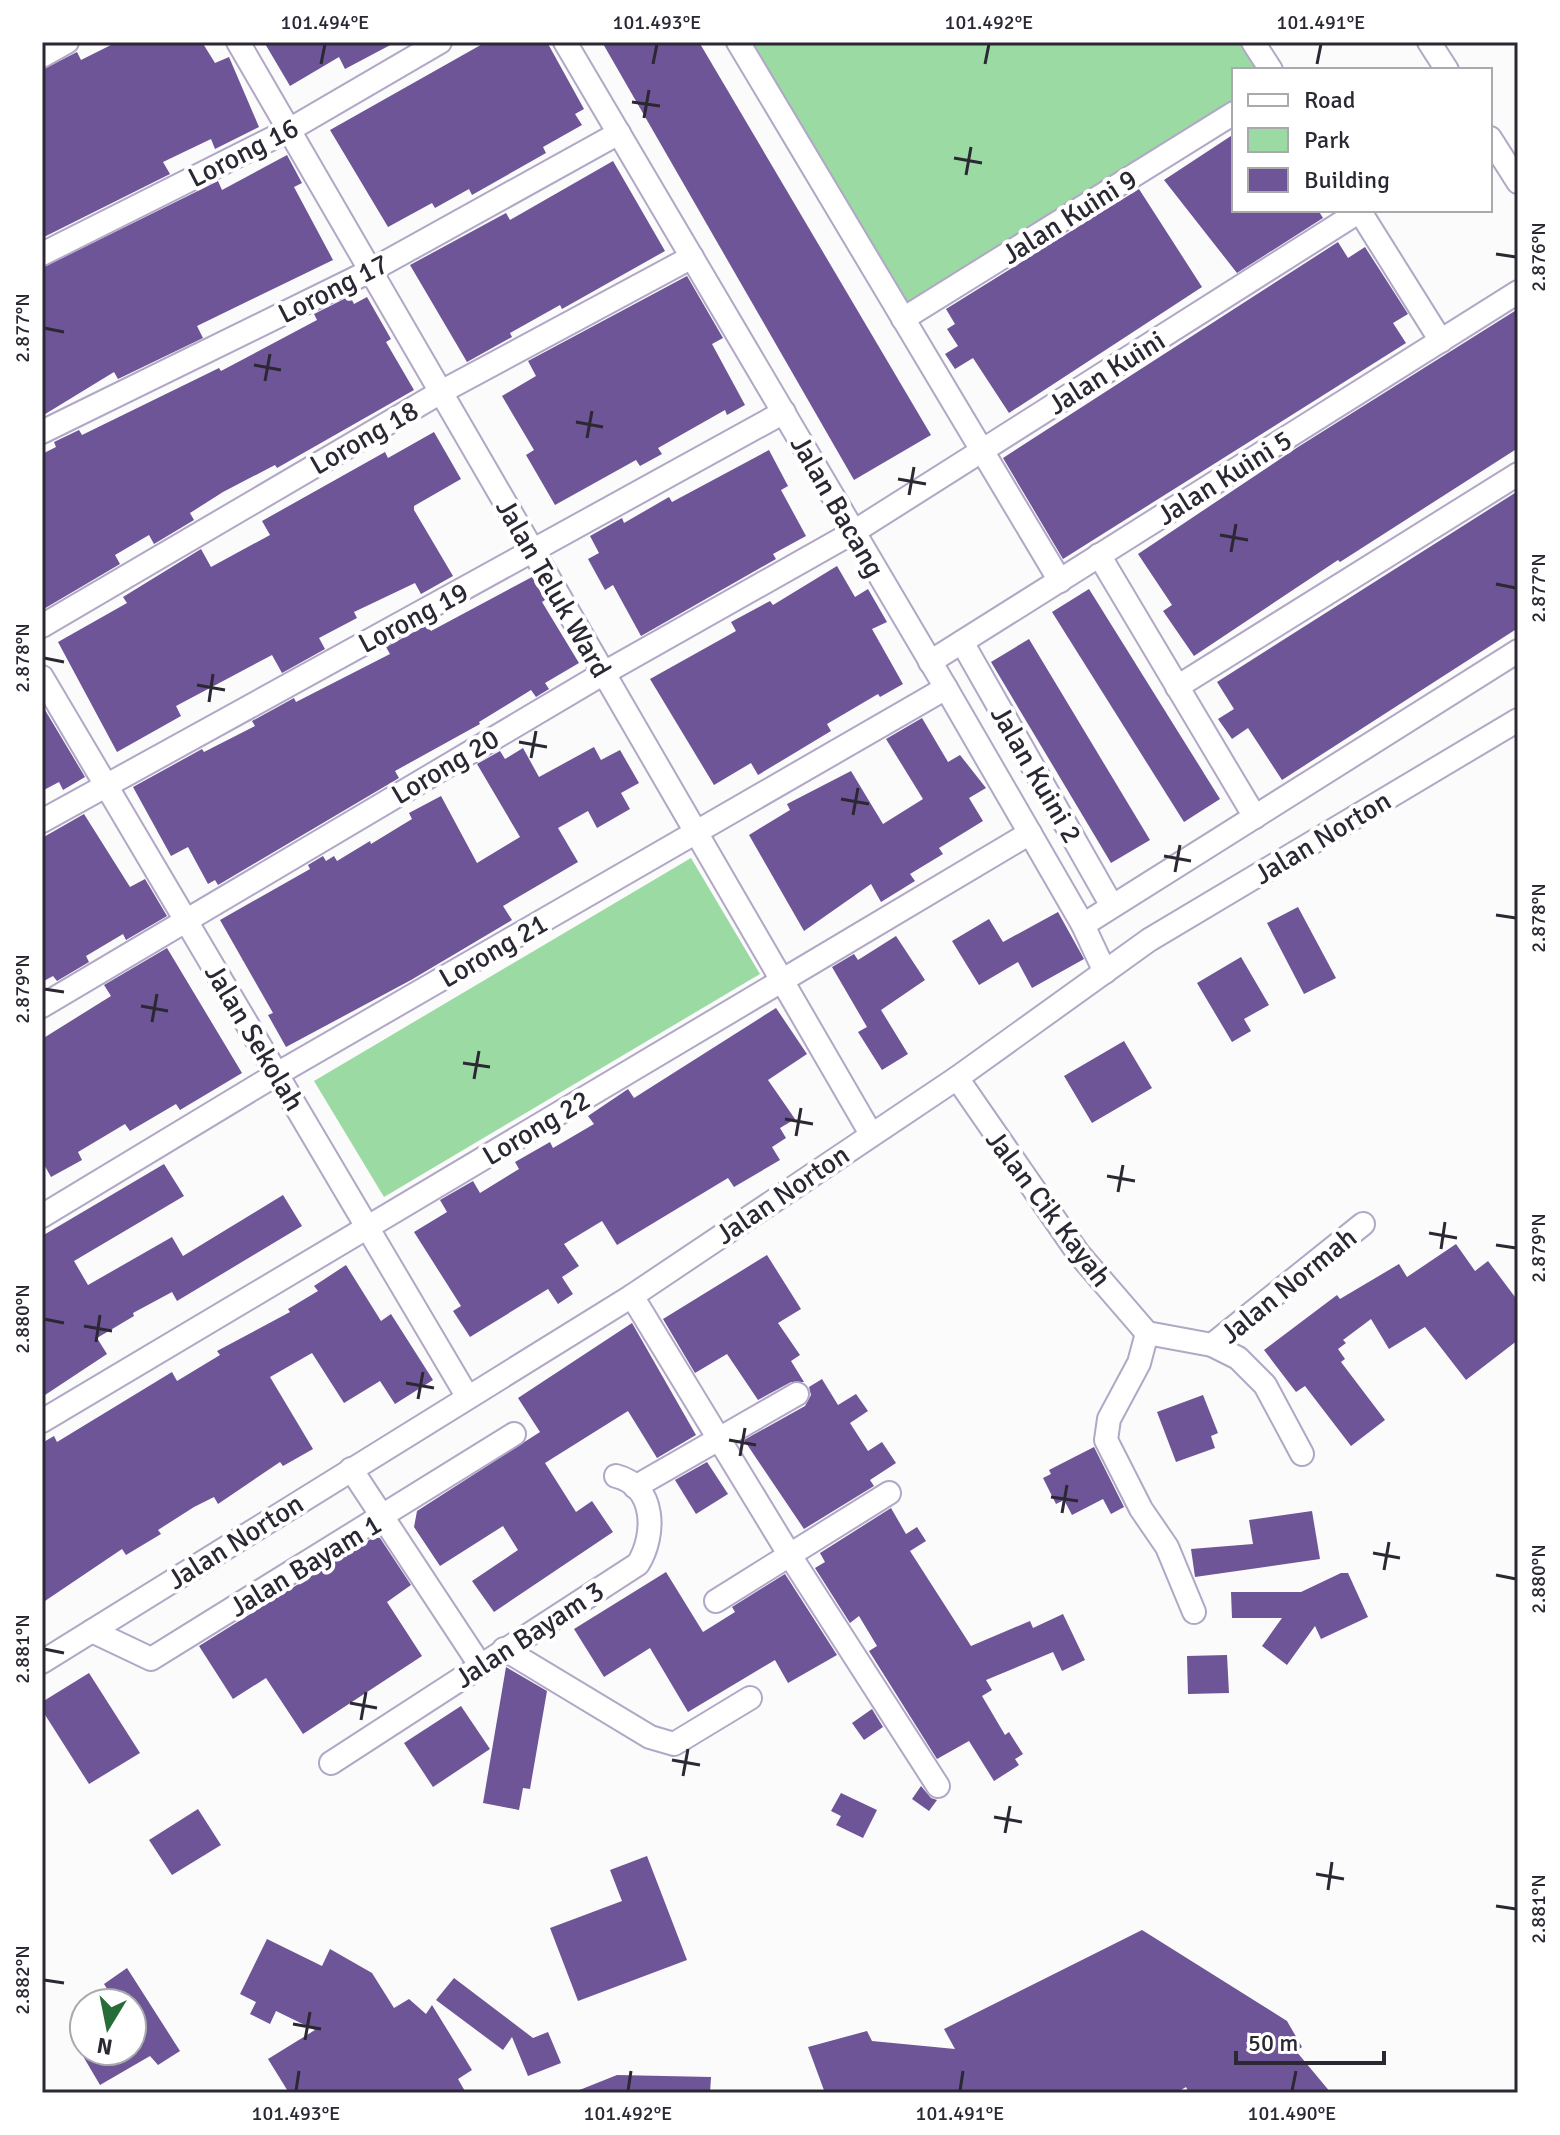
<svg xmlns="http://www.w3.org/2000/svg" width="1560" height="2135" font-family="Signika,sans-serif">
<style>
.green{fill:#9bdaa3}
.building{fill:#6d5597}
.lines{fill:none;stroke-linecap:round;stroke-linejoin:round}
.minor-casing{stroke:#b1a7c6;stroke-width:26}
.minor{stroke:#fff;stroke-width:22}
.ticks{fill:none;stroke:#2b2733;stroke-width:3}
.labels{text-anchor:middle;stroke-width:8;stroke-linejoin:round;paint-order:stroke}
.street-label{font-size:28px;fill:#2b2733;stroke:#fff}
.neatline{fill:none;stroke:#2b2733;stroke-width:3}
.ticks-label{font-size:20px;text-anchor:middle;fill:#2b2733}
</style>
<rect width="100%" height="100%" fill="#fbfbfb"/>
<g class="green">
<polygon points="738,42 1253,42 1271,70 1234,70 1234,102 903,319"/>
<polygon points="691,858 760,974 384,1197 314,1081"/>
</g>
<g class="building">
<polygon points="117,42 202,42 215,63 229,57 259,127 215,149 211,139 163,162 170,174 42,238 42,70 77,52 81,60"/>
<polygon points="264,42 396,42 345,69 339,57 290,86"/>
<polygon points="486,42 547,42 584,109 575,114 582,125 543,147 546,153 472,195 469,189 435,208 432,203 388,227 330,130"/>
<polygon points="602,42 699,42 931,435 854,480"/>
<polygon points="1234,134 1234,210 1318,210 1323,218 1237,273 1164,180"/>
<polygon points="287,155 302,183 294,187 333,260 197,326 203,338 118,379 114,372 42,416 42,268 218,181 222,190"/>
<polygon points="613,161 665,251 562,309 560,305 510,333 512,337 467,362 410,265 506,213 510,220"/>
<polygon points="1139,189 1202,287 1009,413 973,358 955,369 945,354 958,346 947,329 955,324 946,309"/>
<polygon points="1338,242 1348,258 1365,247 1408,314 1393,323 1406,343 1063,559 1003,458"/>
<polygon points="687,276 723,338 712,344 745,405 727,415 725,410 658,448 662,454 640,466 636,460 555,505 526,455 534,450 502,396 536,376 528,361"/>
<polygon points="350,296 354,304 367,297 391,339 386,342 414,390 277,468 275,465 223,492 190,513 194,520 154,544 149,535 115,555 120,564 42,610 42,454 56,447 54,442 79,430 82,435 219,368 221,371 317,320 314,314"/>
<polygon points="1518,309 1518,448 1340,562 1338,560 1194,656 1163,611 1172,605 1138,554 1298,447"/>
<polygon points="434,432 461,479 414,506 414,510 453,576 421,594 415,583 354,612 357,618 319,638 325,649 282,673 272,655 176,706 181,716 117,752 58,642 127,603 123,597 201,549 211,567 270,535 262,521 385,452 388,458"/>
<polygon points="769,450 788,486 781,490 806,536 773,554 776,559 641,636 613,585 605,590 588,559 599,553 590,536 622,518 624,523 669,497 672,502"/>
<polygon points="1518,491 1518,628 1282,780 1248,728 1232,739 1218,719 1234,709 1217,682"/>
<polygon points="837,566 855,597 868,589 887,622 872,629 903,684 880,697 878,694 827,724 831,731 758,775 751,763 714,785 650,679 736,631 731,622 770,601 773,605"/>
<polygon points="532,577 545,600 542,602 579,663 545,683 549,689 536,697 531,690 479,722 480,724 395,771 399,778 218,885 215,880 208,884 188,847 171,856 133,787 202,749 204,752 255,726 252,721 294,698 296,702 390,654 386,647 427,625 431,631"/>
<polygon points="1089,589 1220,799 1184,822 1052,612"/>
<polygon points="1029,639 1150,840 1111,863 991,662"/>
<polygon points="42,705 85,777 63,790 59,782 42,791"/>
<polygon points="922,718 948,762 960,755 986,788 969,798 983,821 939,848 943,854 910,874 915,881 881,902 871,884 804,931 749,835 790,810 787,804 851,771 883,824 923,799 886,739"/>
<polygon points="594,747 601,760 620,750 639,783 621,793 630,809 597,828 588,811 558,828 578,862 503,906 512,920 411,980 286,1047 268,1015 273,1013 220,920 310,869 308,865 323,856 326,861 334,856 337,861 370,841 371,844 412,819 409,813 441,796 477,863 520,837 477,764 500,751 505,759 523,748 539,777"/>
<polygon points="84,814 130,887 145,879 167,916 126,940 123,934 86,956 89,962 57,981 53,976 42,982 42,838"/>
<polygon points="1298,907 1336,978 1304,994 1267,923"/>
<polygon points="1058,912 1084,959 1032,988 1018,962 979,985 952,941 989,919 1003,942"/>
<polygon points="896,936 925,980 881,1010 908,1054 882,1070 858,1032 867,1027 832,967 854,954 858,960"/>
<polygon points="167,948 242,1073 180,1110 176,1104 130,1131 125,1124 78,1152 82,1160 51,1177 42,1161 42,1039 111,996 104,985"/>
<polygon points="1241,957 1269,1005 1244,1019 1251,1031 1232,1042 1197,983"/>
<polygon points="776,1008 807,1054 768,1080 795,1119 780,1128 786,1138 772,1147 780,1160 734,1187 728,1178 617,1245 602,1221 564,1244 579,1266 562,1277 573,1294 558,1304 548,1289 470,1337 453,1311 461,1306 414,1232 447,1212 440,1200 473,1181 480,1193 519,1169 515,1162 550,1142 553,1148 594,1124 588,1116 628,1089 634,1098"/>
<polygon points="1124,1041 1152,1088 1092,1123 1064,1076"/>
<polygon points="164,1164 184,1196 74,1261 88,1285 172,1237 183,1256 283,1195 302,1226 177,1301 172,1292 133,1313 134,1316 97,1338 107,1354 42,1397 42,1236"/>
<polygon points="1456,1244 1475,1271 1488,1261 1518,1301 1518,1340 1466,1380 1425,1327 1389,1349 1371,1319 1343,1340 1346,1343 1338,1349 1345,1359 1341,1362 1385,1420 1351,1446 1305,1386 1296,1392 1264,1350 1337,1295 1340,1299 1399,1264 1407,1277"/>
<polygon points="767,1255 801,1309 778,1323 800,1355 791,1361 804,1382 791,1382 758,1400 727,1354 695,1373 663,1319"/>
<polygon points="346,1265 381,1321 391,1314 433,1380 395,1404 380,1381 344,1403 312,1353 270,1377 313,1449 283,1466 280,1462 218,1504 214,1497 194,1507 158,1530 161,1534 126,1555 122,1549 42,1603 42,1443 54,1436 57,1442 172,1372 177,1381 220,1355 217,1351 290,1312 288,1309 318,1291 314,1286"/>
<polygon points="632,1323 696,1435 657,1458 628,1411 545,1463 576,1512 592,1501 613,1532 494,1612 472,1581 518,1550 503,1526 440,1566 414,1527 417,1511 540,1432 518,1398"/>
<polygon points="822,1379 838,1405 856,1394 868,1411 850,1423 868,1451 882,1442 896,1463 870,1480 874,1486 804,1529 744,1440 805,1406 811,1395 809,1387"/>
<polygon points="1203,1395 1218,1433 1211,1436 1215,1448 1176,1462 1157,1412"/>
<polygon points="1094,1447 1124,1507 1111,1514 1103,1499 1072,1515 1064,1500 1056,1504 1043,1478 1051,1474 1049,1470"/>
<polygon points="707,1462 728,1494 696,1514 675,1480"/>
<polygon points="891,1508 906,1534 917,1527 926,1541 910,1551 971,1646 1030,1621 1033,1628 1063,1614 1085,1660 1062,1671 1053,1652 986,1680 992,1690 982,1696 1005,1735 1009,1732 1023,1754 1015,1759 1019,1765 994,1781 969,1741 937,1759 869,1651 877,1646 859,1616 850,1623 815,1568 825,1562 820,1553"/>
<polygon points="1312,1511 1320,1559 1195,1577 1191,1549 1253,1544 1249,1520"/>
<polygon points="374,1537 380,1538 411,1585 387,1602 422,1656 303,1734 266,1678 233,1699 199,1646"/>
<polygon points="666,1572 703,1632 735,1612 732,1607 785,1574 837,1655 788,1683 775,1660 688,1712 650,1648 604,1677 574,1629"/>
<polygon points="1341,1573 1348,1573 1368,1617 1321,1639 1315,1626 1287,1665 1262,1646 1282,1618 1232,1618 1231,1592 1301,1592"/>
<polygon points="1227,1655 1229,1693 1188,1694 1187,1656"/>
<polygon points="506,1667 547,1691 530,1789 523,1788 519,1810 483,1803"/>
<polygon points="89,1673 140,1753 89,1784 42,1710 42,1702"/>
<polygon points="461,1706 490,1749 433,1787 404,1743"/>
<polygon points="872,1709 883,1727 864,1740 852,1723"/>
<polygon points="921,1786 931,1798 937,1800 929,1811 912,1799"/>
<polygon points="841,1793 877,1810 863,1838 836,1825 841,1816 831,1811"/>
<polygon points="198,1809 221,1845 172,1875 149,1840"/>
<polygon points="647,1856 687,1960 578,2001 550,1928 622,1901 610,1870"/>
<polygon points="1142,1930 1287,2021 1302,2047 1296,2051 1331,2093 1189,2093 1186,2087 1176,2093 825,2093 808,2047 867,2031 872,2041 955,2049 944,2029"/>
<polygon points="267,1939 322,1966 330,1949 372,1973 394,2008 409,1999 426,2014 432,2005 472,2070 458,2079 466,2093 289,2093 268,2059 315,2030 276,2011 270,2024 250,2014 256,2002 240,1994"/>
<polygon points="127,1968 180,2051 158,2065 150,2056 100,2085 80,2051 132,2051 132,2003 116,2003 104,1984"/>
<polygon points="454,1978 533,2038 548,2032 561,2063 528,2076 512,2037 503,2050 436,2000"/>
<polygon points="617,2075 711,2077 710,2093 572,2093"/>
</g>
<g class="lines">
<g class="minor-casing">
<g id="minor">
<polyline points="238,42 871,1134"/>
<polyline points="565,42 946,688 1083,925 1105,972"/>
<polyline points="738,42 1060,581"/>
<polyline points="1253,42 1271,70"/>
<polyline points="1429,42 1447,70"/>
<polyline points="42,56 67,42"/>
<polyline points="1490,138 1518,182"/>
<polyline points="1359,210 1441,341"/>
<polyline points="42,254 289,130 440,42"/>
<polyline points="903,319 1234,113"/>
<polyline points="42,432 370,271 619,133"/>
<polyline points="1099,555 1255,817"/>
<polyline points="42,626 441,392 692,257"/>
<polyline points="962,642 1112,906"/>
<polyline points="930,662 1518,292"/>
<polyline points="42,677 467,1396"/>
<polyline points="1177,687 1518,474"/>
<polyline points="42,821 784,412"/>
<polyline points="1083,925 1518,651"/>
<polyline points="42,1006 604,673 852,533 1360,211"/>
<polyline points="957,1078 1078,1253 1147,1333 1212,1345 1238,1358 1265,1385 1302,1454"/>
<polyline points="42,1216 277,1074 946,688"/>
<polyline points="632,1296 789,1554 938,1786"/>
<polyline points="1147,1333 1139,1363 1109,1419 1106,1440 1141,1509 1167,1547 1194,1612"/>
<polyline points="1212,1345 1363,1224"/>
<polyline points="42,1421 1030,833"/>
<polyline points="351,1469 480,1665"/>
<polyline points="635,1487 797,1394"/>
<polyline points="716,1601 889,1493"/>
<polyline points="92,1631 151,1659 514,1434"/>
<polyline points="504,1649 650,1737 674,1744 750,1698"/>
<polyline points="42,1662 632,1296 957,1078 1149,940 1518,720"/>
<path d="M331 1763 638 1564C656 1535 656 1486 616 1476"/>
</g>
</g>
<use href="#minor" class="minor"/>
</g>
<path class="ticks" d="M321 64 325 44M653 64 657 44M985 64 989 44M1317 64 1321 44M632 102 660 106M644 118 649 90M954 158 982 163M966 175 971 147M1496 254 1516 257M44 328 64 332M254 365 281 370M265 381 270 354M576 422 603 427M587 438 592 411M898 479 926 484M909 495 914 467M1220 535 1248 540M1231 552 1236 524M1496 584 1516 588M44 658 64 662M197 685 225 690M209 702 213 674M519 742 547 747M531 758 536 731M841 799 869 804M853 815 858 788M1164 856 1191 861M1175 872 1180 845M1496 915 1516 918M44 989 64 992M141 1006 168 1011M152 1022 157 994M463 1063 490 1067M474 1079 479 1051M785 1119 813 1124M796 1136 801 1108M1107 1176 1135 1181M1118 1192 1123 1165M1429 1233 1457 1238M1496 1245 1516 1248M1441 1249 1445 1222M44 1319 64 1323M84 1326 112 1331M96 1342 100 1315M406 1383 434 1388M418 1399 423 1372M729 1440 756 1445M740 1456 745 1428M1051 1497 1078 1501M1062 1513 1067 1485M1373 1553 1400 1558M1384 1570 1389 1542M1496 1575 1516 1579M44 1649 64 1653M350 1703 377 1708M361 1720 366 1692M672 1760 700 1765M683 1776 688 1749M994 1817 1022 1822M1005 1833 1010 1806M1316 1874 1344 1879M1328 1890 1332 1862M1496 1906 1516 1909M44 1980 64 1983M293 2024 321 2029M305 2040 310 2012M296 2091 299 2071M628 2091 631 2071M960 2091 963 2071M1292 2091 1296 2071"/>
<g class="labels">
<g class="street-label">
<text transform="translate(243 152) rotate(-27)" y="10">Lorong 16</text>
<text transform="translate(1069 216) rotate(-32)" y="10">Jalan Kuini 9</text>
<text transform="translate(333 288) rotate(-27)" y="10">Lorong 17</text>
<text transform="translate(1106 372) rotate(-32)" y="10">Jalan Kuini</text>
<text transform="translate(364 437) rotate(-30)" y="10">Lorong 18</text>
<text transform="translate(1224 477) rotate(-32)" y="10">Jalan Kuini 5</text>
<text transform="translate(838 506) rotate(60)" y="10">Jalan Bacang</text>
<text transform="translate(554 588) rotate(60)" y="10">Jalan Teluk Ward</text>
<text transform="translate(413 617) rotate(-28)" y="10">Lorong 19</text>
<text transform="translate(445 766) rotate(-31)" y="10">Lorong 20</text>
<text transform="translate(1037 774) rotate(60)" y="10">Jalan Kuini 2</text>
<text transform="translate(1322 837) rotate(-31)" y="10">Jalan Norton</text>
<text transform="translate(493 950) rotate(-30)" y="10">Lorong 21</text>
<text transform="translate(255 1037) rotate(59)" y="10">Jalan Sekolah</text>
<text transform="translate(536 1127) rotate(-31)" y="10">Lorong 22</text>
<text transform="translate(782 1194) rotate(-34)" y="10">Jalan Norton</text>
<text transform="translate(1049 1208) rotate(53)" y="10">Jalan Cik Kayah</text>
<text transform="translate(1288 1285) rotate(-39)" y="10">Jalan Normah</text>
<text transform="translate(235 1541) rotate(-32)" y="10">Jalan Norton</text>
<text transform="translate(305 1565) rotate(-31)" y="10">Jalan Bayam 1</text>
<text transform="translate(529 1634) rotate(-33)" y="10">Jalan Bayam 3</text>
</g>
</g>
<rect width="1560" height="2135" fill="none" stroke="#ffffff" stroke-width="88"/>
<rect x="1232" y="68" width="260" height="144" fill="#ffffff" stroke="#aaa9ad" stroke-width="2"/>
<rect x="1248" y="94" width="40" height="12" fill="#ffffff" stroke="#aaa9ad" stroke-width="2"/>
<text x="1304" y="108" font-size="24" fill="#2b2733">Road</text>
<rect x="1248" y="128" width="40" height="24" fill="#9bdaa3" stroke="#aaa9ad" stroke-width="2"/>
<text x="1304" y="148" font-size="24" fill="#2b2733">Park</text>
<rect x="1248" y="168" width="40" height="24" fill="#6d5597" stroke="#aaa9ad" stroke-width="2"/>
<text x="1304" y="188" font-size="24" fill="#2b2733">Building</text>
<g transform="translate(108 2027) rotate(190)"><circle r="38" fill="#ffffff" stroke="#aaa9ad" stroke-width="2"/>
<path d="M0-6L14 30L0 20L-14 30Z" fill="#276d39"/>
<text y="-12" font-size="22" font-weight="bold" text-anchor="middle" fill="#2b2733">N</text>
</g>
<path d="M1236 2051v12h148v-12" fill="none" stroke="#2b2733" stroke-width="4"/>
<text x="1248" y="2051" font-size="24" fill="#2b2733" stroke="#ffffff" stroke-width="6" paint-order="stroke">50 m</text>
<rect x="44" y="44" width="1472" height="2047" class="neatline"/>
<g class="ticks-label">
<text x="325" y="29">101.494°E</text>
<text x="657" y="29">101.493°E</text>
<text x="989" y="29">101.492°E</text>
<text x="1321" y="29">101.491°E</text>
<text transform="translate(1538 257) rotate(-90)" y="7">2.876°N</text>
<text transform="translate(22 328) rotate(-90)" y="7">2.877°N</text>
<text transform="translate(1538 588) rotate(-90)" y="7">2.877°N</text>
<text transform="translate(22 658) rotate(-90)" y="7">2.878°N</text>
<text transform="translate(1538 918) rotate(-90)" y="7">2.878°N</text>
<text transform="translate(22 989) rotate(-90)" y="7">2.879°N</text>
<text transform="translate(1538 1248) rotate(-90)" y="7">2.879°N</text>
<text transform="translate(22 1319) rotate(-90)" y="7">2.880°N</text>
<text transform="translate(1538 1579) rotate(-90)" y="7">2.880°N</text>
<text transform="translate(22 1649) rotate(-90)" y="7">2.881°N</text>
<text transform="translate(1538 1909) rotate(-90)" y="7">2.881°N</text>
<text transform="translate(22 1980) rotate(-90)" y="7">2.882°N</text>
<text x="296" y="2120">101.493°E</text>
<text x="628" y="2120">101.492°E</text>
<text x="960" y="2120">101.491°E</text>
<text x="1292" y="2120">101.490°E</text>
</g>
</svg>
